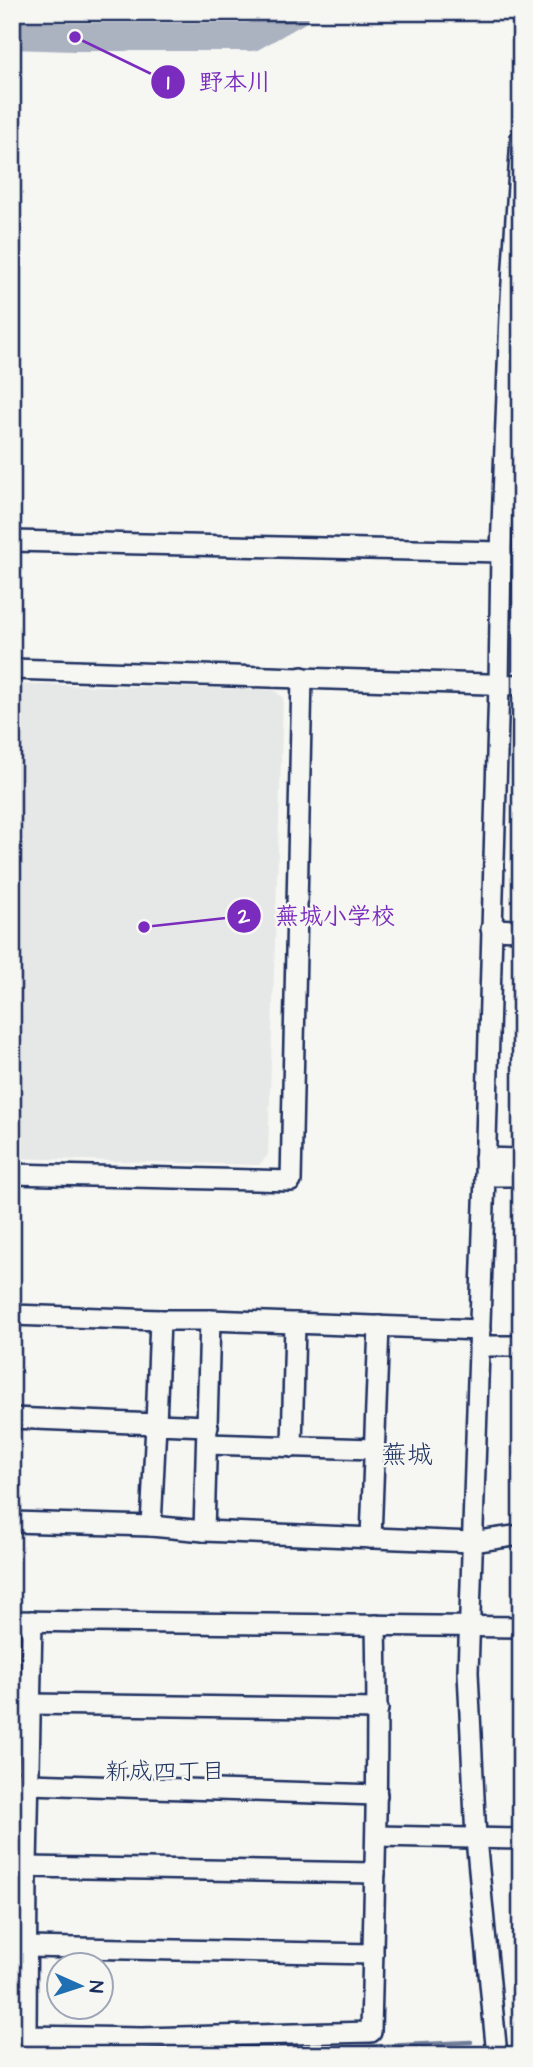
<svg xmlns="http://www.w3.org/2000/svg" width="533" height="2067" font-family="'Architects Daughter','Klee One',sans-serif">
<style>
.built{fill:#e6e7e7}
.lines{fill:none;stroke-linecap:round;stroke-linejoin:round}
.stream{stroke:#717e99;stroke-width:4.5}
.river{stroke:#abb2c0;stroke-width:28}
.minor-casing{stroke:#1b2f5e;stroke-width:24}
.minor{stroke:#f6f6f2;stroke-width:19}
.labels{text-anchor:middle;stroke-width:5;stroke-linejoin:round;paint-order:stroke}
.neighbourhood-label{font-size:24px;fill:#1b2f5e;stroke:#f6f6f2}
.quarter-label{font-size:26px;fill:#1b2f5e;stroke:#f6f6f2}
.leader{fill:none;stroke:#7b2cbf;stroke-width:2.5}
.callout-dot{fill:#7b2cbf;stroke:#f6f6f2;stroke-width:2.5}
.mark-label{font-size:21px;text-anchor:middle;font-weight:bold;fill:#fff}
.callout-label{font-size:24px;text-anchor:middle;font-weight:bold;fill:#7b2cbf;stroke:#f6f6f2;stroke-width:5;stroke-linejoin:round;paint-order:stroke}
</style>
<rect width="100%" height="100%" fill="#f6f6f2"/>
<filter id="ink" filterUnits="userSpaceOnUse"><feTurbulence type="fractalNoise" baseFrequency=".0143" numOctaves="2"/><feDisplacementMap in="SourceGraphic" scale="14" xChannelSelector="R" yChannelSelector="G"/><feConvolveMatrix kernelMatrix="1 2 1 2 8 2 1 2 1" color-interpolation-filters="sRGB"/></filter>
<g filter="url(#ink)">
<polygon class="built" points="12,684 274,690 283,698 268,1155 259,1165 12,1158"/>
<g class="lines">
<g class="stream">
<polyline points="514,2042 521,2042"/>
<polyline points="12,2051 130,2052"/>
<polyline points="153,2052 298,2050 471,2042"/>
</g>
<polyline class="river" points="12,35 75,37 252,37 296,12"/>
<g class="minor-casing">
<g id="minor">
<polyline points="12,541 501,552"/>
<polyline points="12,669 521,685"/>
<polyline points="491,929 521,930"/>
<polyline points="485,1158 521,1159"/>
<polyline points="12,1174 291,1181 302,677"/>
<polyline points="485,1176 521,1176"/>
<polyline points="12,1315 160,1320 156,1424 12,1418"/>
<polyline points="160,1320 210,1320"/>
<polyline points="479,1346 521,1346"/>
<polyline points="207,1444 374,1449"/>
<polyline points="292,1447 295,1323"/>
<polyline points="12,1522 151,1526 204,1531 472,1542 521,1535"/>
<polyline points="151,1526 156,1424 208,1426"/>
<polyline points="204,1531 210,1320 480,1330"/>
<polyline points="371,1538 379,1326"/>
<polyline points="12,1621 521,1627"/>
<path d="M32 1621 27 1867 26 2036 142 2038 371 2032C374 1896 379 1761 376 1625"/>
<polyline points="31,1704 378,1709"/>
<polyline points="29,1784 377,1795"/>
<polyline points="377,1836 521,1839"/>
<polyline points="27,1867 375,1873"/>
<polyline points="27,1947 373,1954"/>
<polyline points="497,2055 476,1839 468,1672 485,1176 499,684 501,552 510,315 521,137"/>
</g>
</g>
<use href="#minor" class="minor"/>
</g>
</g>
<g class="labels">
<g class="neighbourhood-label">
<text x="165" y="1779">新成四丁目</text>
</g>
<g class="quarter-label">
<text x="407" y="1463">蕪城</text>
</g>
</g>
<path class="leader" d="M75 37L168 82M144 927L244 916"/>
<g class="callout-dot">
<circle cx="75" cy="37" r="7"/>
<circle cx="144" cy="927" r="7"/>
<circle cx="168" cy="82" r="18"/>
<circle cx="244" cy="916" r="18"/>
</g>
<g class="mark-label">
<text x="168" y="89">1</text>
<text x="244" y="923">2</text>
</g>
<g class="callout-label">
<text x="235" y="90">野本川</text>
<text x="335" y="924">蕪城小学校</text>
</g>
<rect width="533" height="2067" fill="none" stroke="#f6f6f2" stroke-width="42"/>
<rect x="21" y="21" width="491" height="2025" fill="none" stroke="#1b2f5e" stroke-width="2.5" filter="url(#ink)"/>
<g transform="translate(80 1986) rotate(93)"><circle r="33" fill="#f6f6f2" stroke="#9ea6b7" stroke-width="2"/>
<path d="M0-5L12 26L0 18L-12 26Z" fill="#1f6fb2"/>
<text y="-10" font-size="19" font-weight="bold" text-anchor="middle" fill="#1b2f5e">N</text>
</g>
</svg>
